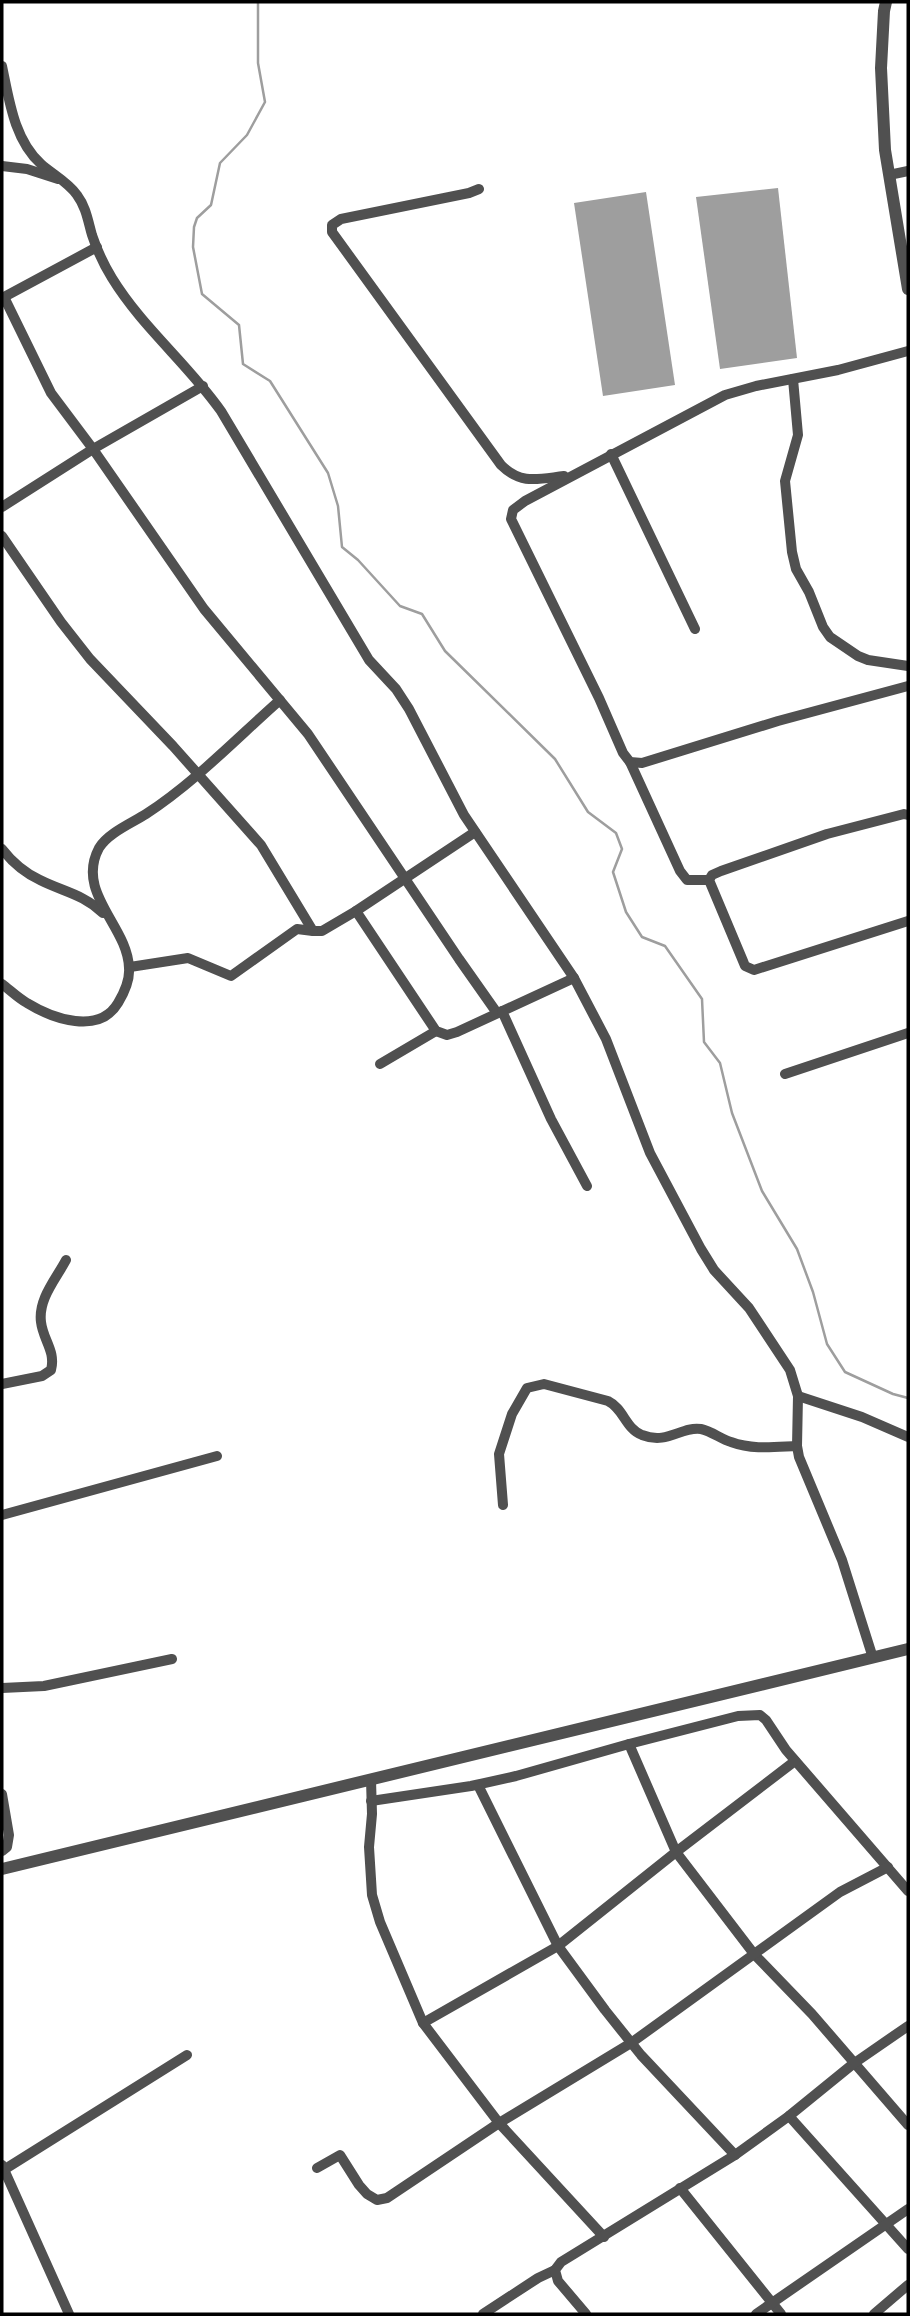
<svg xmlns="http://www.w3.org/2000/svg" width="910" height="2316" font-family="'Alegreya Sans',sans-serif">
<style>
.water{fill:#9e9e9e}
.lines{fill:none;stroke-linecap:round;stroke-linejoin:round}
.stream{stroke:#9e9e9e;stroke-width:2.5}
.minor{stroke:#505050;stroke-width:10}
.tertiary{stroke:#505050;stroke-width:12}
</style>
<rect width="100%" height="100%" fill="#fff"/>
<g class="water">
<polygon points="778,188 797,358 720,369 696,197"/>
<polygon points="646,192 675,385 603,396 574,203"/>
</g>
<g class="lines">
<polyline class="stream" points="258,2 258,63 265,102 247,135 220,163 211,205 197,218 194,227 193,247 202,294 239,325 243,364 270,381 328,473 338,506 342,547 358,560 400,606 422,614 445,651 555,759 588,812 616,833 622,849 613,872 626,912 642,937 665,946 702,999 704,1042 720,1063 732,1113 762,1191 797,1249 813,1292 827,1344 845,1372 893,1394 908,1398"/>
<g class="minor">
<path d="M2 66C9 99 14 140 41 164 52 174 68 182 77 195 86 207 88 221 92 235 97 250 104 265 112 278 142 327 188 364 221 411L369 660 396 689 409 709 464 815 574 978 606 1039 650 1153 701 1249 714 1270 749 1308 790 1370 798 1396 797 1446 799 1457 842 1560 873 1658"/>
<polyline points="2,166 27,169 58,179"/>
<polyline points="889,175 908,171"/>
<path d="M479 189 469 193 341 219 332 225V232L501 465C521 485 538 479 564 476"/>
<polyline points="4,297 51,393 93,449 204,609 308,734 459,959 497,1013"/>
<polyline points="2,298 97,247"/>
<polyline points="908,351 838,370 756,386 725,395 525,501 513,510 511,519 599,698 623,753 630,762 642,763 778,721 908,686"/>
<polyline points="793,379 798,435 785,481 792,552 796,569 809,592 823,627 830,637 858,656 868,660 908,666"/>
<polyline points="611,454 695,629"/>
<polyline points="2,507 93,449 203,386"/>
<polyline points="2,536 61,622 90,659 173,746 261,845 313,931 322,931 356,911 475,832"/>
<polyline points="630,762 680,871 687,880 709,880"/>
<polyline points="908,815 904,814 827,834 721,871 712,875 709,880 743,961 745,966 754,970 908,921"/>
<path d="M2 849C12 862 25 873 40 880 64 892 83 894 103 913"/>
<polyline points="356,911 436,1031 447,1035 457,1032 574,978"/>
<polyline points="130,967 188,958 231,976 297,929 313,931"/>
<path d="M2 984C10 990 18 998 27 1003 53 1019 99 1035 118 1003 124 993 130 980 129 968 128 926 75 893 99 848 108 833 132 823 146 814 195 782 237 738 280 700"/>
<polyline points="502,1011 551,1119 587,1186"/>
<polyline points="380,1064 436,1031"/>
<polyline points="785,1074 908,1033"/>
<path d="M2 1384 42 1376 51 1370C56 1351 43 1340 41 1322 38 1299 56 1279 66 1260"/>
<polyline points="798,1396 862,1417 908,1437"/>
<path d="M503 1505 499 1454 512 1414 527 1388 544 1384 608 1401C624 1409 625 1428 642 1435 668 1445 681 1426 701 1429 711 1431 721 1439 731 1442 753 1450 774 1447 797 1446"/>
<polyline points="2,1515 217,1456"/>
<polyline points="2,1688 44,1686 172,1659"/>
<polyline points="629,1744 676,1852 754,1954 812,2014 908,2125"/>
<polyline points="371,1780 372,1814 369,1847 372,1895 380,1922 423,2023 499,2123 604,2237"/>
<polyline points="478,1785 558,1946 605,2010 641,2055 735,2155"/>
<polyline points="2,1794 9,1835 7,1847 2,1851"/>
<polyline points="371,1801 471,1786 516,1776 629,1744 738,1716 760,1715 766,1720 786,1750 908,1891"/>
<polyline points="423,2023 558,1946 676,1852 795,1761"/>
<polyline points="789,2116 908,2249"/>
<polyline points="2,2165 69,2314"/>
<polyline points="317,2168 340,2155 359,2185 367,2194 377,2200 387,2198 499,2123 631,2043 840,1892 888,1867"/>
<polyline points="2,2171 187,2055"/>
<polyline points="680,2188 781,2314"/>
<polyline points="483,2314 538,2278 555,2270"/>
<polyline points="586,2314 558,2281 555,2270 561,2262 735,2155 789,2116 853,2064 908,2026"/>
<polyline points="756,2314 908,2209"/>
<polyline points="874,2314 908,2285"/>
</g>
<g class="tertiary">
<polyline points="886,2 884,11 881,68 885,150 908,289"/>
<polyline points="2,1869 908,1649"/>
</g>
</g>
<rect width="910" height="2316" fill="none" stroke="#000000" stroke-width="7"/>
</svg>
